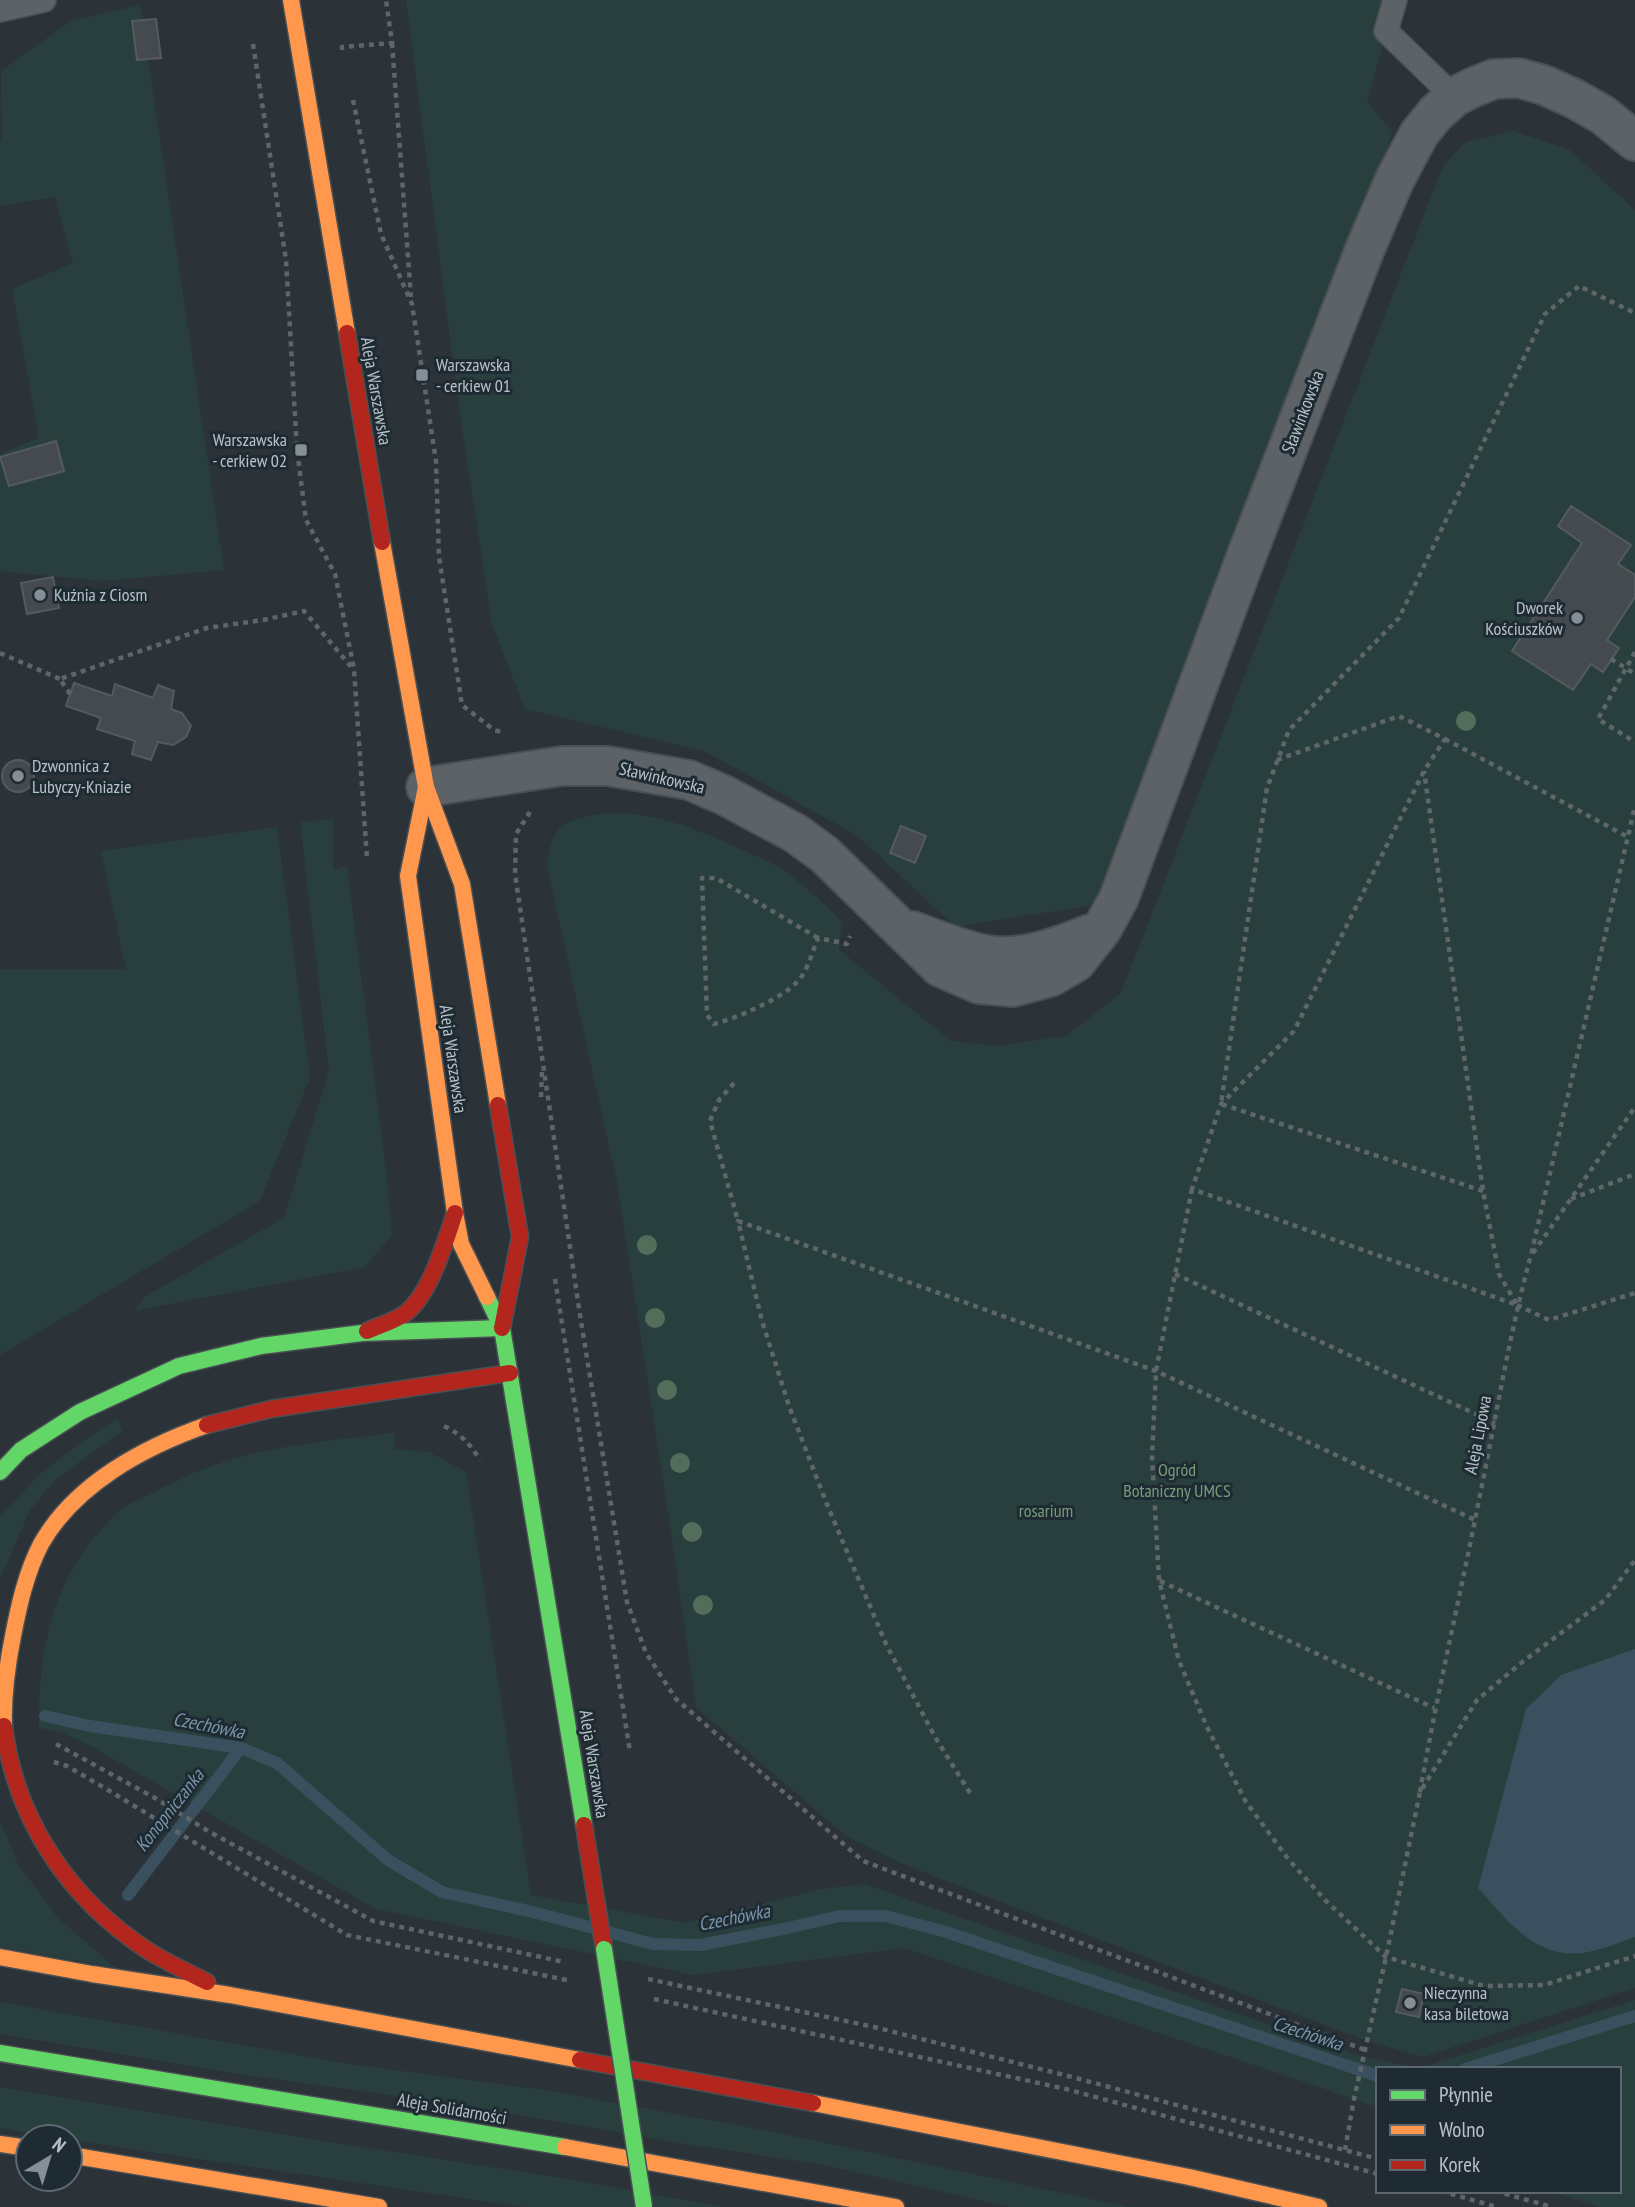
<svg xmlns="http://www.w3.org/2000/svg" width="1635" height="2207" font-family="'PT Sans Narrow',sans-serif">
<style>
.green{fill:#293f3d}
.water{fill:#3a505f}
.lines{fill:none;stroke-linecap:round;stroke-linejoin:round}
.stream{stroke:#3a505f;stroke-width:12}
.building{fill:#444a4e;stroke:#545b5f;stroke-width:2}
.lane-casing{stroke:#494f53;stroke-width:26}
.street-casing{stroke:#494f53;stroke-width:42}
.fast-casing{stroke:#494f53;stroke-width:19}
.slow-casing{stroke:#494f53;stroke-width:19}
.jam-casing{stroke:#494f53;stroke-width:19}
.path{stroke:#5f666a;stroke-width:4.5;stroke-dasharray:5 5;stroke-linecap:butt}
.lane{stroke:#5c6266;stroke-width:23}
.street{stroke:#5c6266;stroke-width:38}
.fast{stroke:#63d668;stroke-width:16}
.slow{stroke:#ff974d;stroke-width:16}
.jam{stroke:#b3261e;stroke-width:16}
.fast-bridge-casing{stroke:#494f53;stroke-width:19;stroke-linecap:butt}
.fast-bridge{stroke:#63d668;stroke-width:16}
.tree{fill:#546d5b}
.poi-dot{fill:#868f96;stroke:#1f2b33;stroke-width:2.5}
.labels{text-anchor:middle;stroke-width:6;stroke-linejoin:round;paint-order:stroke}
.poi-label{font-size:18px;fill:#b7c1c8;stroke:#1f2b33;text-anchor:start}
.street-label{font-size:18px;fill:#b7c1c8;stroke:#1f2b33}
.park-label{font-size:18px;fill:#769d78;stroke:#1f2b33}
.water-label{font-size:19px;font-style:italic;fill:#7996aa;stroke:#1f2b33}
</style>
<rect width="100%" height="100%" fill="#2b3338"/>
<g class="green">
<polygon points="406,0 1395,0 1367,102 1393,132 1100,904 955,927 858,836 704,751 525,709 492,624 460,414"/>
<polygon points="140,5 224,570 102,581 0,571 0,454 39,438 12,289 73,263 55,197 0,206 0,142 2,141 1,71 71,21"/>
<path d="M1513 131 1570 150 1635 210V1988L1423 2057 1367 2041 988 1897 903 1864 846 1836 696 1707 675 1558 617 1182 547 866C549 853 550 841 558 830 563 824 574 820 581 818 636 803 693 827 742 850 753 855 766 859 777 866 801 881 822 902 842 922L839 950 951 1041 998 1046 1066 1036 1121 993 1443 166 1466 142Z"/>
<polygon points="333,819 333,870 347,866 387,1179 392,1235 365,1267 134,1311 144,1297 284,1218 329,1071 300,822"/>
<polygon points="277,827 310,1078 260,1201 0,1355 0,969 126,969 101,851"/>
<polygon points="117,1419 122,1431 55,1480 30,1510 0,1579 0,1517 39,1475 75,1447"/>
<path d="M394 1433 395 1449 429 1452 466 1472 531 1895 686 1923 822 1889 864 1884 1363 2057 1420 2068 1635 2000V2207H1600L1548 2191H1619V2069H1378V2107L905 1948 694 1975 376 1909 91 1746 61 1732 39 1728C38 1645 55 1568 120 1511 129 1503 142 1498 152 1493 179 1479 207 1466 236 1458 287 1444 341 1439 394 1433Z"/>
<polygon points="0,1820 18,1864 57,1917 114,1967 0,1947"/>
<polygon points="0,2002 343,2063 551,2091 774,2132 1129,2207 1010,2207 824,2165 680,2143 448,2103 244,2075 0,2034"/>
<polygon points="0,2087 311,2139 549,2176 725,2207 524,2207 70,2140 70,2137 50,2137 0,2128"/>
</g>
<path class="water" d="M1635 1649V1937C1620 1942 1604 1949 1588 1952 1537 1962 1508 1921 1478 1888L1526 1709 1561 1675Z"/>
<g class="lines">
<g class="stream">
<polyline points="45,1716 90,1726 241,1748 277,1763 388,1860 442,1892 533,1912 653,1944 701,1945 783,1929 840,1916 886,1916 946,1932 1378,2076"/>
<polyline points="128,1895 241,1748"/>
<polyline points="1465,2069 1635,2016"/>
</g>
</g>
<g class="building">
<polygon points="156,19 161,58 137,60 132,21"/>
<polygon points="56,441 64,471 9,486 0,457"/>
<polygon points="1571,506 1631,545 1618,564 1635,575 1635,597 1607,640 1619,648 1603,672 1591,664 1573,690 1512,651 1582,543 1558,526"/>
<polygon points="53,577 59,608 27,614 21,583"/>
<polygon points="74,683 112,696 115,684 153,698 158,685 174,691 171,709 182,713 191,726 186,737 173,745 158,742 151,760 132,754 135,741 97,729 101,718 66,706"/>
<circle cx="18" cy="776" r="16"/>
<polygon points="901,826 926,836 915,863 890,853"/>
<polygon points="1402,1989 1424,1994 1419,2017 1396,2012"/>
</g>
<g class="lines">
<g class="lane-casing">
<g id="lane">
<polyline points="1395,0 1386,31 1454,97"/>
<polyline points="0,10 44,0"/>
</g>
</g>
<g class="street-casing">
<g id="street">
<polyline points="426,787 562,766 608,766 689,780 724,795 795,833 824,854 940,967 979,984 1013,987 1050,977 1076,962 1102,929 1119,898 1246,557 1365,249 1395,179 1419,134 1435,114 1454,97 1474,87 1494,79 1519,78 1544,85 1575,99 1603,115 1635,141"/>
<path d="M913 931C934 939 974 955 996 956 1028 958 1061 946 1090 934"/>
</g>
</g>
<g class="fast-casing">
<g id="fast">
<polyline points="487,1297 502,1328 584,1825"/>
<polyline points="0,1472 21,1450 80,1412 179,1366 261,1346 362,1333 502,1328"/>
<polyline points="0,2053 565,2147"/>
</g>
</g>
<g class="slow-casing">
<g id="slow">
<polyline points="291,0 347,333"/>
<polyline points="382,542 426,787 462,884 498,1105"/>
<polyline points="426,787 408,876 455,1213 461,1244 487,1297"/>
<path d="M4 1726C3 1696 7 1666 13 1636 19 1605 26 1573 41 1544 75 1484 144 1447 207 1425"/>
<polyline points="0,1957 92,1974 230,1995 580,2060"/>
<polyline points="813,2103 1189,2177 1319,2207"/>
<polyline points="0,2144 28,2148"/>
<polyline points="565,2147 896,2207"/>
<polyline points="70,2155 379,2207"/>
</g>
</g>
<g class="jam-casing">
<g id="jam">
<polyline points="347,333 382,542"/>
<polyline points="498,1105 520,1237 502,1328"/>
<path d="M367 1331C380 1325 396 1321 407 1312 431 1292 445 1242 455 1213"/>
<polyline points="207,1425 271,1409 510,1373"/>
<path d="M4 1726C15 1821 71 1901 150 1952 168 1963 188 1972 207 1982"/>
<polyline points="584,1825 604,1949"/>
<polyline points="580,2060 813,2103"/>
</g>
</g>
<g class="path">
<polyline points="392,43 411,297"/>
<polyline points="253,44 286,260 297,450 306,520 335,574 354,669 367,859"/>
<polyline points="342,50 342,47 392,43 386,0"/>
<polyline points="353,100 381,234 412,304 436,461 439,557 462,705 494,730 502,732"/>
<polyline points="1635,652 1598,719 1635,742"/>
<polyline points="0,653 60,679"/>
<polyline points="1611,659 1635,674"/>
<polyline points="70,694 60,679 207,628 263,620 304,611 353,669"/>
<polyline points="1445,739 1628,837"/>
<polyline points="1277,760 1399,716 1445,739 1424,771 1294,1031 1221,1104 1192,1189 1517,1305 1499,1274 1483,1191 1424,771"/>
<polyline points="530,812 516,834 515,874 580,1315 627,1602 646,1653 676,1699 863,1861 1365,2050"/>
<path d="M818 938 716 878H702L707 1015 714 1024C735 1019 783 998 797 982 808 971 812 952 818 938L847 944 850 936"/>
<polyline points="734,1083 719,1100 710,1121 738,1221"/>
<polyline points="541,1097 542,1071"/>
<polyline points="1192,1189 1156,1371 1152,1457 1159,1580 1179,1661 1207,1727 1246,1802 1289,1860 1326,1901 1386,1957 1484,1986 1544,1985 1635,1956"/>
<polyline points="1483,1191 1221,1104 1267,788 1289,730 1399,618 1545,314 1579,286 1635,313"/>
<polyline points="1571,1199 1635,1174"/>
<polyline points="1533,1253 1635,1107"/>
<polyline points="1175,1274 1495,1423"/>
<polyline points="555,1279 630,1752"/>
<polyline points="1517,1305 1549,1320 1635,1293"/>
<path d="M444 1426C461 1434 470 1444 480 1460"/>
<polyline points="1160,1581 1434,1708"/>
<polyline points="56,1744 155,1798 208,1831 373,1921 564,1962"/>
<polyline points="54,1762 67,1766 108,1790 347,1935 567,1980"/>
<path d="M1420 1792C1437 1694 1460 1597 1479 1500 1496 1418 1509 1335 1531 1255L1635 806"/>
<polyline points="970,1793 935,1737 886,1644 826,1502 789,1406 762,1321 738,1221 1156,1371 1475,1520"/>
<polyline points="648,1979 874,2027 1072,2077 1378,2159"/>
<polyline points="654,1999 1066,2089 1378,2174"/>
<polyline points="1345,2150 1354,2099 1386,1957 1420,1792 1477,1700 1521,1663 1605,1600 1635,1560"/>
<polyline points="1441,2191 1497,2207"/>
<polyline points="1495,2191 1552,2207"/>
</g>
<use href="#lane" class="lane"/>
<use href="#street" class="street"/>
<use href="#fast" class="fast"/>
<use href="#slow" class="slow"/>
<use href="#jam" class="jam"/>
<g class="fast-bridge-casing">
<polyline id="fast-bridge" points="604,1949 644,2207"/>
</g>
<use href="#fast-bridge" class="fast-bridge"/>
</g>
<g class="tree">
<circle cx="1466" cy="721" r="10"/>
<circle cx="647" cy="1245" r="10"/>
<circle cx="655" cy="1318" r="10"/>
<circle cx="667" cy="1390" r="10"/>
<circle cx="680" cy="1463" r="10"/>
<circle cx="692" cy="1532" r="10"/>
<circle cx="703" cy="1605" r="10"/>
</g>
<g class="poi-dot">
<rect x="415" y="368" width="14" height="14" rx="3.5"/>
<rect x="294" y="443" width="14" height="14" rx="3.5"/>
<circle cx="40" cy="595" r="7"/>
<circle cx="1577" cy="618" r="7"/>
<circle cx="18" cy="776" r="7"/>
<circle cx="1410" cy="2003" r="7"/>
</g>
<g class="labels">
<g class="poi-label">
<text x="436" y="371">Warszawska<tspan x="436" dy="21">- cerkiew 01</tspan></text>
<text x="287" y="446" text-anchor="end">Warszawska<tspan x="287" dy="21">- cerkiew 02</tspan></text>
<text x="54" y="601">Kuźnia z Ciosm</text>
<text x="1563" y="614" text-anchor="end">Dworek<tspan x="1563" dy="21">Kościuszków</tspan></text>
<text x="32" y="772">Dzwonnica z<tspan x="32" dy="21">Lubyczy-Kniazie</tspan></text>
<text x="1424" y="1999">Nieczynna<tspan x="1424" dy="21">kasa biletowa</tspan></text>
</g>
<g class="street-label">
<text transform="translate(376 391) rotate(80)" y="6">Aleja Warszawska</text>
<text transform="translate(1303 412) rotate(-69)" y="6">Sławinkowska</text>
<text transform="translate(662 778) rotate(13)" y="6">Sławinkowska</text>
<text transform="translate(453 1059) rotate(82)" y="6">Aleja Warszawska</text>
<text transform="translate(1478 1435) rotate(-79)" y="6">Aleja Lipowa</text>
<text transform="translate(594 1764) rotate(81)" y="6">Aleja Warszawska</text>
<text transform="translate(452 2109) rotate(10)" y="6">Aleja Solidarności</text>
</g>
<g class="park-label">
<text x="1177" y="1476">Ogród<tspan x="1177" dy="21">Botaniczny UMCS</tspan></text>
<text x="1046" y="1517">rosarium</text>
</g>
<g class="water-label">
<text transform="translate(209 1725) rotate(11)" y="7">Czechówka</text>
<text transform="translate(169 1810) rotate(-52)" y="7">Konopniczanka</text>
<text transform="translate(734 1917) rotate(-11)" y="7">Czechówka</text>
<text transform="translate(1308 2033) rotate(18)" y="7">Czechówka</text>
</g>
</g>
<rect x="1376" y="2067" width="245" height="126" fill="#1f2b33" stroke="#5c676f" stroke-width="2"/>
<rect x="1390" y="2090" width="35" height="10" fill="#63d668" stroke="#5c676f" stroke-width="2"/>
<text x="1439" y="2102" font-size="21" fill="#b7c1c8">Płynnie</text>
<rect x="1390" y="2125" width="35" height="10" fill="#ff974d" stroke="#5c676f" stroke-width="2"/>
<text x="1439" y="2137" font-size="21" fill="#b7c1c8">Wolno</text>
<rect x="1390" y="2160" width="35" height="10" fill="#b3261e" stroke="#5c676f" stroke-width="2"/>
<text x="1439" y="2172" font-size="21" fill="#b7c1c8">Korek</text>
<g transform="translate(49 2158) rotate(38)"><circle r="33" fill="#1f2b33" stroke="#5c676f" stroke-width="2"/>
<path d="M0-5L12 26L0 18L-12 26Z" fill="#868f96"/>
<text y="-10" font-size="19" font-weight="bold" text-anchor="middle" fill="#b7c1c8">N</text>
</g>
</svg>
